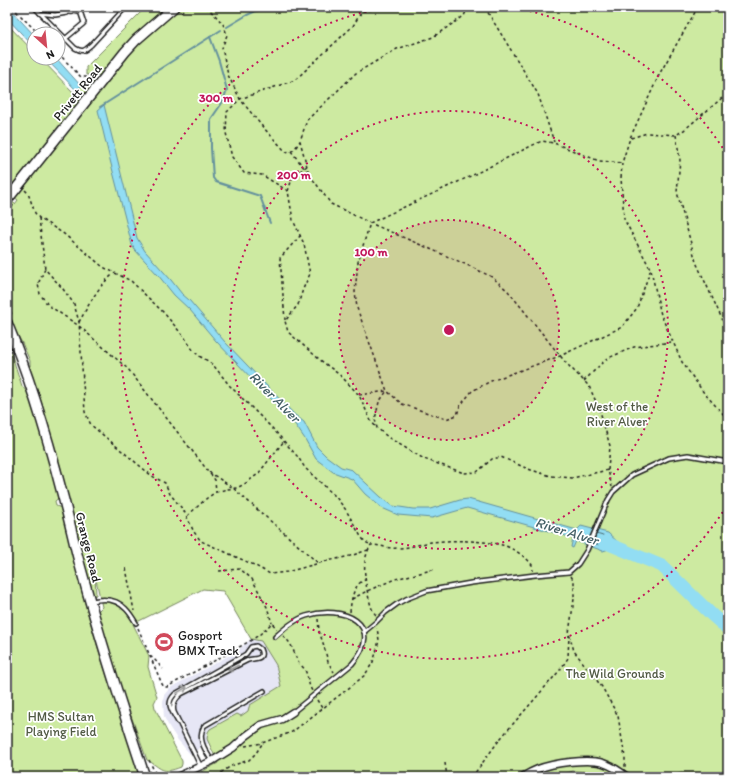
<svg xmlns="http://www.w3.org/2000/svg" width="735" height="784" font-family="Itim,sans-serif">
<style>
.built{fill:#e6e6f5}
.green{fill:#cdeaa1;stroke:#74835e}
.water{fill:#92ddf3;stroke:#63909d}
.lines{fill:none;stroke-linecap:round;stroke-linejoin:round}
.shore{stroke:#4b6972;stroke-width:1}
.stream{stroke:#63909d;stroke-width:2}
.river{stroke:#92ddf3;stroke-width:13}
.lane-casing{stroke:#1c1c1c;stroke-width:6}
.street-casing{stroke:#1c1c1c;stroke-width:9}
.secondary-casing{stroke:#1c1c1c;stroke-width:12}
.path{stroke:#1c1c1c;stroke-width:1.5;stroke-dasharray:3 3;stroke-linecap:butt}
.lane{stroke:#fff;stroke-width:3}
.street{stroke:#fff;stroke-width:6}
.secondary{stroke:#fff;stroke-width:9}
.oneway{stroke:#999}
.ring{fill:none;stroke:#c2185b;stroke-width:2;stroke-dasharray:2 4}
.labels{text-anchor:middle;stroke-width:3.5;stroke-linejoin:round;paint-order:stroke}
.street-label{font-size:13px;fill:#1c1c1c;stroke:#fff}
.park-label{font-size:13px;fill:#515a44;stroke:#fff}
.poi-label{font-size:13px;fill:#1c1c1c;stroke:#fff;text-anchor:start}
.water-label{font-size:14px;font-style:italic;fill:#456067;stroke:#fff}
.centre{fill:#c2185b;stroke:#fff;stroke-width:2}
.ring-label{font-size:12px;text-anchor:middle;font-weight:bold;fill:#c2185b;stroke:#fff;stroke-width:3.5;stroke-linejoin:round;paint-order:stroke}
</style>
<rect width="100%" height="100%" fill="#fff"/>
<filter id="ink" filterUnits="userSpaceOnUse"><feTurbulence type="fractalNoise" baseFrequency=".025" numOctaves="2"/><feDisplacementMap in="SourceGraphic" scale="8" xChannelSelector="R" yChannelSelector="G"/><feConvolveMatrix kernelMatrix="1 2 1 2 8 2 1 2 1" color-interpolation-filters="sRGB"/></filter>
<g filter="url(#ink)">
<polygon class="built" points="251,639 261,641 276,665 281,686 249,707 248,711 241,716 238,714 207,739 209,743 190,754 177,739 168,725 164,717 163,702 164,695 170,688 237,651"/>
<g class="green">
<polygon points="146,7 167,7 147,24 126,44 100,76 96,74 86,75 86,67"/>
<path d="M181 7H728V774L681 773 670 777H615L607 773 573 771 555 777H184L201 772 218 763 207 739 208 732 210 729 237 714 241 716 248 711 249 707 250 705 281 686 276 665 261 641 251 639 223 591 203 589 133 624 149 656 148 667 157 697 154 703 155 708 182 761V764L181 767C161 775 162 768 147 760L117 677 96 613 102 607 95 575 96 595 92 596 82 559 61 469 42 405 30 371V361L22 343 12 325 7 310V209L12 202 15 204 18 200 14 197 140 41Z"/>
<polygon points="7,24 34,52 34,58 40,58 74,93 87,80 96,81 7,193"/>
<path d="M7 341 22 386 31 397 60 497 55 501 56 506 62 508C69 540 76 571 85 603 101 662 121 719 141 777H7Z"/>
</g>
<g class="water">
<polygon points="7,7 8,7 34,35 34,47 7,18"/>
<polygon points="45,58 56,58 81,86 77,91"/>
<polygon points="104,105 137,238 145,251 171,280 182,294 189,300 225,342 268,387 295,415 304,422 317,447 326,456 341,467 352,470 381,497 393,506 413,509 430,509 460,500 468,499 570,528 577,530 581,526 608,533 620,544 619,551 609,549 603,551 576,541 573,548 571,547 573,538 467,508 432,518 398,515 382,508 365,494 352,479 333,472 316,459 305,439 294,423 216,341 190,310 174,295 158,275 135,250 132,245 110,160 98,110"/>
</g>
<g class="lines">
<path class="shore" d="M593 543C600 545 605 548 612 544 610 537 603 536 596 534"/>
<g class="stream">
<polyline points="227,27 247,15 265,7"/>
<polyline points="210,37 219,61 227,90 222,103 211,119 211,148 213,178 216,182 260,196 270,223"/>
<polyline points="100,107 221,30"/>
</g>
<polyline class="river" points="604,542 662,566 712,615 728,629"/>
<g class="lane-casing">
<g id="lane">
<path d="M34 7 75 48C83 53 85 50 91 45L126 7"/>
<path d="M58 7C66 14 77 14 85 7"/>
<polyline points="40,13 55,15 67,13"/>
<polyline points="65,39 83,24 84,23 80,11"/>
<path d="M92 601C104 598 117 599 126 609 130 613 133 618 136 623"/>
<polyline points="364,632 376,622 386,612 397,604 406,599 426,591 471,583 535,575 569,572 578,564 587,550 608,500 613,492 632,475 669,458 688,455 728,462"/>
<path d="M275 637C284 629 294 620 306 616 343 604 387 624 352 664L293 712"/>
<path d="M178 722C172 711 165 704 175 694L246 654 251 647 256 646 260 649C265 660 255 658 248 660L181 694C175 699 172 704 174 712L201 767"/>
<path d="M212 761C205 750 197 739 204 726L264 691"/>
</g>
</g>
<g class="street-casing">
<g id="street">
<polyline points="177,777 212,761 233,748 246,736 261,725 282,719 293,712"/>
<path d="M522 777C527 774 533 771 538 769 553 763 588 758 603 763 612 766 620 771 627 777"/>
</g>
</g>
<g class="secondary-casing">
<g id="secondary">
<polyline points="7,200 125,52 136,40 174,7"/>
<path d="M7 323C30 378 47 435 62 493 69 518 74 544 81 569 100 639 122 708 145 777"/>
</g>
</g>
<g class="path">
<polyline points="12,7 39,34"/>
<polyline points="206,7 214,14 223,24 227,35 222,48 228,75 240,99 261,125 286,152 294,150 300,141"/>
<polyline points="468,7 464,16 433,37 397,49 356,73 307,120 300,141 309,174 331,204 370,223 465,264 492,277 508,291 566,363 589,386 600,411 610,446 608,470 612,487"/>
<polyline points="486,7 487,11 538,94 554,142"/>
<polyline points="698,7 660,73 630,138 622,163 621,178 624,219 651,270 661,315 682,362 704,393 725,416 728,418"/>
<polyline points="181,12 187,7"/>
<polyline points="58,53 81,77 94,77"/>
<polyline points="676,135 680,160 677,192 696,262 728,332"/>
<polyline points="631,138 647,133 676,135 684,130 728,93"/>
<polyline points="291,151 308,173"/>
<polyline points="307,166 293,176 288,191 293,220 304,244 310,274 303,289 298,305 285,321 288,332 319,359 341,376 359,395 371,421 376,427"/>
<polyline points="25,190 28,193 35,213 39,218 64,234 103,267 131,281 164,313 185,338 193,350 199,356 208,361 214,366 230,386 274,430 298,457 305,468 335,496 346,510 360,535 365,542 371,545"/>
<polyline points="288,191 262,175 244,173 232,157 226,133 227,112 240,99 295,80 353,26 362,11 389,7"/>
<polyline points="7,218 13,205"/>
<polyline points="39,218 45,269 63,289 74,304 79,322 85,412 91,425 152,476 165,483 170,494 184,511 194,532 201,541 254,565 270,574 287,572 323,562 350,556 368,550"/>
<polyline points="45,269 38,284 40,294 48,305 79,326 128,369 215,480 216,492 207,498 187,516"/>
<polyline points="7,300 12,316"/>
<polyline points="285,320 280,258 300,236"/>
<path d="M79 322C89 305 98 285 115 273"/>
<polyline points="584,381 606,359 634,347 672,342"/>
<polyline points="359,395 387,391 402,404 446,419 457,415 460,406 472,391 491,381 560,356 622,327 637,308 650,271"/>
<polyline points="608,470 572,478 551,476 528,469 501,457 492,459 477,472 464,473 424,459 389,438 377,428 375,419 379,402 387,391 357,308 355,292 358,262 370,223 475,174 531,146 542,141 554,143 599,161 622,163"/>
<polyline points="209,472 233,488 318,563"/>
<polyline points="216,492 227,489 237,488 246,483 258,474 284,441"/>
<polyline points="126,568 134,611"/>
<polyline points="219,571 240,569 252,579 267,607 272,623"/>
<polyline points="571,576 574,581 574,599 569,633 574,651 602,687 618,716 625,757 625,768"/>
<polyline points="352,599 367,591 395,579 436,569"/>
<path d="M350 612C351 601 353 584 365 580"/>
<path d="M376 615C371 610 370 602 368 595 365 578 361 561 371 545 380 545 389 549 398 548 409 548 420 544 431 542 452 540 481 540 502 545 511 547 527 557 532 565 532 566 533 570 533 571"/>
<polyline points="318,619 319,631 324,646 328,662 334,672"/>
<polyline points="138,628 162,684 164,687 167,687 250,641 259,635 272,623 277,629"/>
<path d="M283 636C292 643 293 650 297 660 298 664 303 666 305 670 308 676 308 684 312 691"/>
<polyline points="150,656 154,659 163,669"/>
<polyline points="317,700 322,708"/>
<polyline points="245,746 262,743 292,732 354,684 365,675 373,662 376,653 379,640 377,628"/>
<polyline points="149,760 157,777"/>
<polyline points="445,763 447,777"/>
<polyline points="217,777 222,772 231,766 249,760 256,753 262,744"/>
<polyline points="472,777 500,739 560,670 568,658 569,635"/>
</g>
<use href="#lane" class="lane"/>
<use href="#street" class="street"/>
<use href="#secondary" class="secondary"/>
</g>
<defs><path id="oneway-shaft" d="M-6 0H5M1.5-3L5.5 0L1.5 3" fill="none" stroke-width="1.6" stroke-linecap="round" stroke-linejoin="round"/></defs>
<g class="oneway">
<use href="#oneway-shaft" transform="translate(233 668) rotate(153)"/>
<use href="#oneway-shaft" transform="translate(182 690) rotate(-31)"/>
</g>
</g>
<circle cx="449" cy="330" r="110" fill="#c2185b" fill-opacity=".12"/>
<g class="ring">
<circle cx="449" cy="330" r="110"/>
<circle cx="449" cy="330" r="219"/>
<path d="M726 507A329 329 0 1 1 386 7M512 7A329 329 0 0 1 726 153"/>
</g>
<defs>
<g id="stadium-disc" transform="scale(1)"><circle r="9.5" fill="#d1495b" stroke="#fff"/><path d="M0-5a6.5 5 0 1 0 0 10a6.5 5 0 1 0 0-10ZM-3.5-1.8h7v3.6h-7Z" fill="#fff"/></g>
</defs>
<g fill-rule="evenodd">
<use href="#stadium-disc" x="164" y="642"/>
</g>
<g class="labels">
<g class="street-label">
<text transform="translate(77 92) rotate(-51)" y="5">Privett Road</text>
<text transform="translate(89 547) rotate(76)" y="5">Grange Road</text>
</g>
<g class="park-label">
<text x="617" y="411">West of the<tspan x="617" dy="15">River Alver</tspan></text>
<text x="615" y="678">The Wild Grounds</text>
<text x="61" y="721">HMS Sultan<tspan x="61" dy="15">Playing Field</tspan></text>
</g>
<g class="poi-label">
<text x="178" y="640">Gosport<tspan x="178" dy="15">BMX Track</tspan></text>
</g>
<g class="water-label">
<text transform="translate(275 397) rotate(45)" y="5">River Alver</text>
<text transform="translate(567 531) rotate(17)" y="5">River Alver</text>
</g>
</g>
<circle cx="449" cy="330" r="6" class="centre"/>
<g class="ring-label">
<text x="216" y="102">300 m</text>
<text x="294" y="179">200 m</text>
<text x="371" y="256">100 m</text>
</g>
<rect width="735" height="784" fill="none" stroke="#fff" stroke-width="24"/>
<rect x="12" y="12" width="711" height="760" fill="none" stroke="#1c1c1c" stroke-width="1.5" filter="url(#ink)"/>
<g transform="translate(46 46) rotate(153)"><circle r="19" fill="#ffffff" stroke="#a4a4a4"/>
<path d="M0-3L7 15L0 10L-7 15Z" fill="#d1495b"/>
<text y="-6" font-size="11" font-weight="bold" text-anchor="middle" fill="#1c1c1c">N</text>
</g>
</svg>
